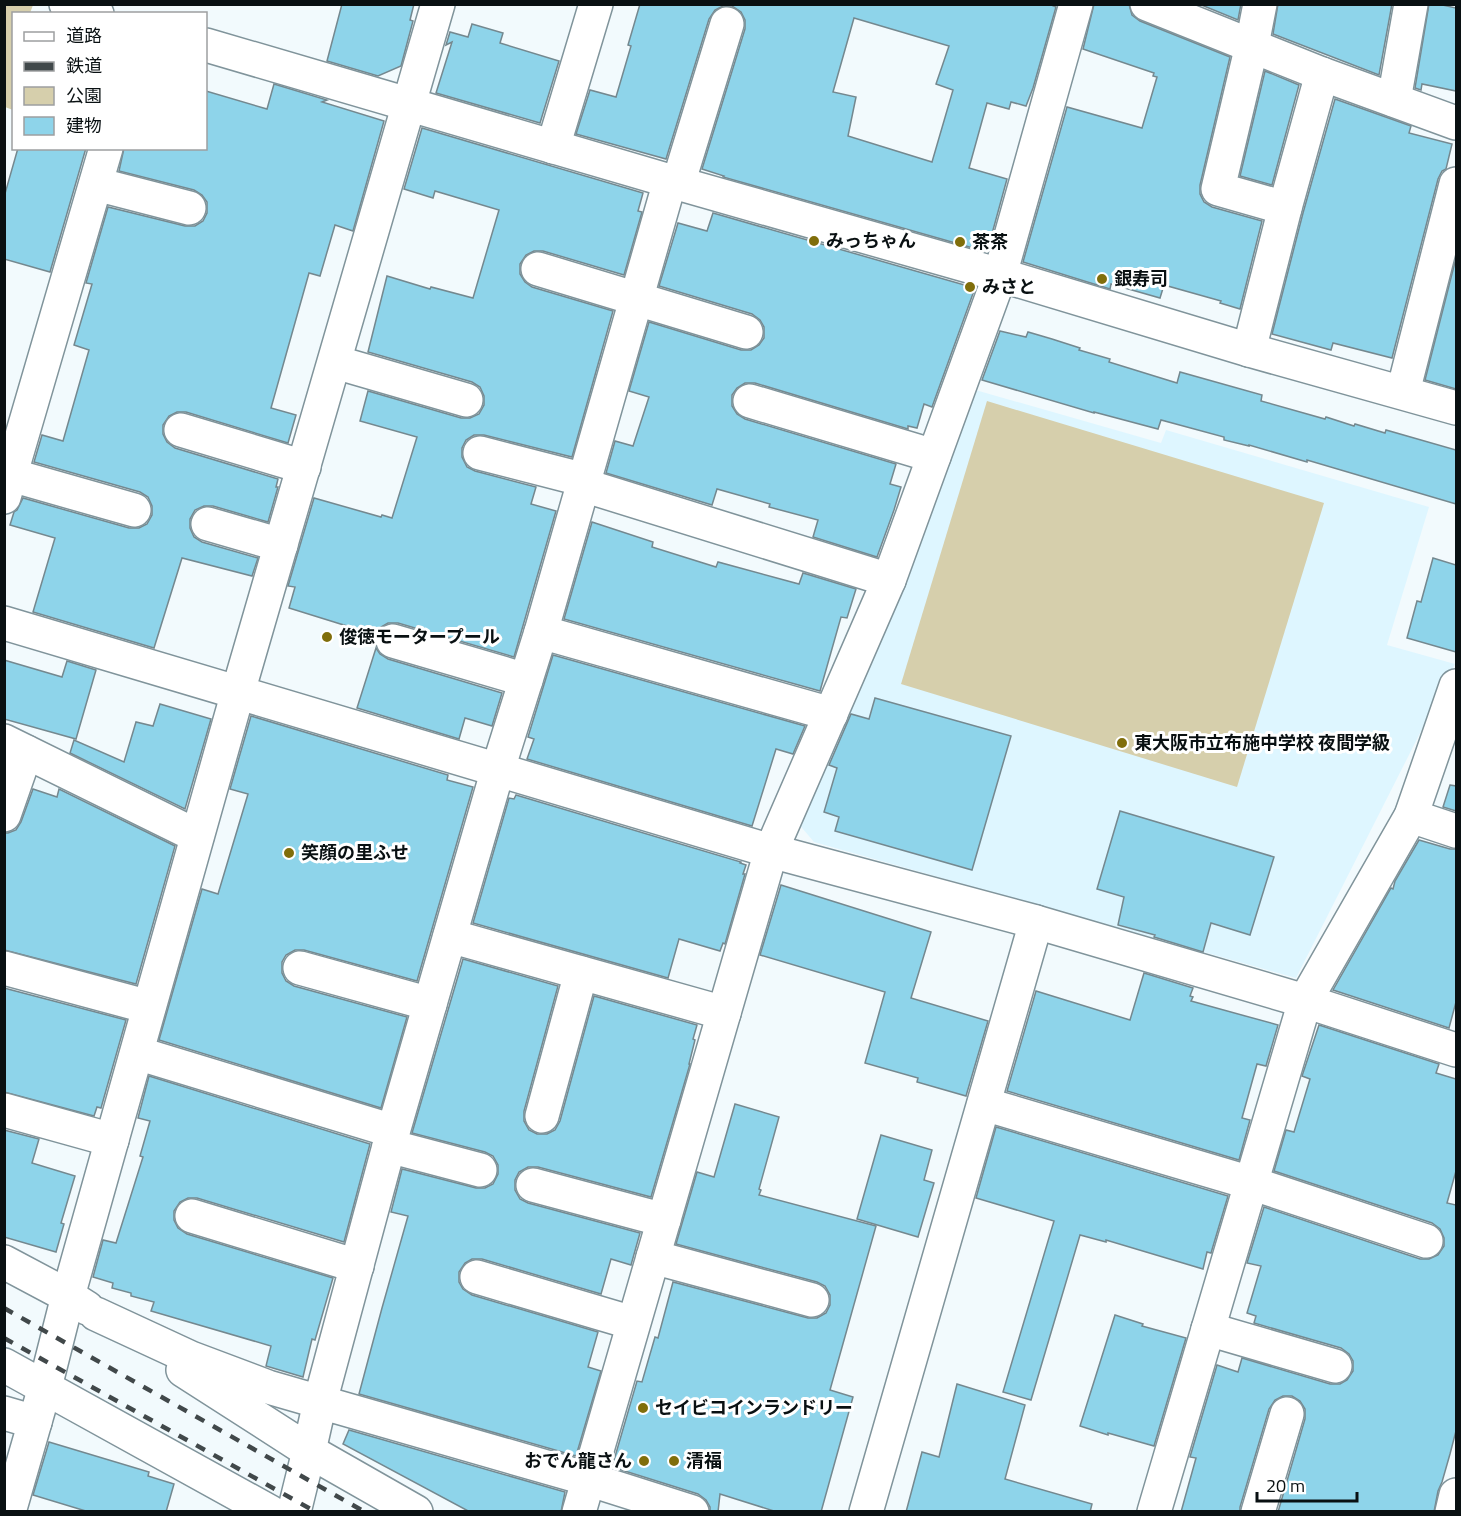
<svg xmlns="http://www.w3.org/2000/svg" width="1461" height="1516" font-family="'Titillium Web','Noto Sans JP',sans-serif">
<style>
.built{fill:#def6ff}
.green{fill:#d6cfac}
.building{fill:#8ed4ea;stroke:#74888f;stroke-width:1.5;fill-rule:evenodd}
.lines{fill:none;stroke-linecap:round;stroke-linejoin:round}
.minor-casing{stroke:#80949b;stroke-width:36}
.minor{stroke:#fff;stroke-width:33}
.rail{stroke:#41484a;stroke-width:4.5;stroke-dasharray:10 10;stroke-linecap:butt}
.poi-dot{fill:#806e0b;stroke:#fff;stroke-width:2}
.labels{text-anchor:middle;stroke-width:6;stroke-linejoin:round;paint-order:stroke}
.poi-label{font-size:18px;font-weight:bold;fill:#091012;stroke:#fff;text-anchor:start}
</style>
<rect width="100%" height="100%" fill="#f2fafd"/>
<polygon class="built" points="972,389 1161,443 1166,430 1429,507 1387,645 1455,664 1296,978 814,842 797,822"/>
<g class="green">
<polygon points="30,5 33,5 30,13 14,14 13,110 5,107 5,5"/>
<polygon points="987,401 1324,503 1237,787 901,684"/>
</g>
<g class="building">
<polygon points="342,4 414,4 410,20 413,21 401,66 378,76 327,61"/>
<path d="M640 4H1049L1056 7 1033 88 1026 106 1011 102 1009 109 987 103 969 168 1007 179 987 252 723 177 724 176 702 169 745 29V20L741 12 732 6H723L715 10 709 19 666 159 576 134 590 90 616 97 631 46 628 45ZM854 18 949 46 936 84 953 90 932 162 848 136 856 97 833 92Z"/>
<polygon points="1094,4 1129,4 1132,15 1140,21 1230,57 1200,185 1200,194 1204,202 1212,207 1262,221 1240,309 1220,303 1221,301 1164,285 1160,298 1111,284 1110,289 1023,262 1067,107 1142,128 1157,77 1153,76 1154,73 1083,49"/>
<polygon points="1199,4 1241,4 1238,20"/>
<polygon points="1278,4 1392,4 1379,75 1273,34"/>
<polygon points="1429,4 1438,4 1456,8 1456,91 1422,84 1421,90 1415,88"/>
<polygon points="472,24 503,33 500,43 559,61 540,123 436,93 452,42 446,45 450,32 468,37"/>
<polygon points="1265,71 1299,85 1272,185 1240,176"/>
<polygon points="274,84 327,100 322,102 384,121 353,231 335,225 320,276 309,273 271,408 296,415 288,443 186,412 177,412 169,416 163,425 163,434 167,442 175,448 278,479 276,487 278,487 268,522 213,506 204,506 195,510 190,519 190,528 194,537 202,542 258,558 252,576 182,558 154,648 33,612 55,538 10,525 14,512 17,510 23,498 129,528 139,528 147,524 152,515 152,506 148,497 140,492 34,462 42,435 63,441 89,350 74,345 92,284 86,283 108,207 185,226 195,226 203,221 207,213 207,202 202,195 194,190 119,171 124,148 206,148 206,91 267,109"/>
<polygon points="1335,99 1411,126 1409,133 1452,144 1446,169 1442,171 1438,179 1392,358 1333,343 1331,350 1272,334 1303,213"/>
<polygon points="422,128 643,193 638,211 642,212 624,275 543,251 534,251 526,255 520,264 520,274 525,282 532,287 613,311 572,457 484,435 474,435 466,440 462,448 462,457 467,467 475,471 536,487 531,504 556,511 514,657 398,623 388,623 381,627 376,635 289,608 295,587 288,586 314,498 381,517 382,515 392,518 417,437 360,421 368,391 461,418 470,418 479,414 484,405 484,396 480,387 472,382 368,352 387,276 430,289 431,287 473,298 499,210 435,191 433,198 404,189"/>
<polygon points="18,148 86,148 50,272 4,259 4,197"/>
<polygon points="713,213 975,288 932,407 924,404 917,428 908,426 908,429 755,383 745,383 737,388 732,395 732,406 737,414 745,419 896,464 890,484 901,487 894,510 877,557 813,537 818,520 769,507 770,504 717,489 712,505 606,473 615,441 633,446 649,397 629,391 649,322 741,350 751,350 759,345 764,338 764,327 760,320 752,314 659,286 678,223 707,231"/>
<polygon points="1456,258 1456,389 1425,380"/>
<polygon points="1000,331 1026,337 1028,332 1052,339 1080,348 1079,350 1110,359 1109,362 1177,383 1180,372 1262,395 1261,401 1325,419 1326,417 1354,426 1355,424 1385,433 1386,430 1456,450 1456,504 1307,460 1307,462 1249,445 1249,446 1224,440 1224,437 1161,420 1158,429 1094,412 1094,413 982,380"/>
<polygon points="592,522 653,542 652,547 716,567 718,562 799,584 803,573 856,589 847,618 841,617 820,691 564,619"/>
<polygon points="1433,558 1456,565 1456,652 1407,638 1417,601 1421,602"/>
<polygon points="376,648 380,654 388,659 502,693 492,726 465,718 459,739 357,708"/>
<polygon points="553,655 805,726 793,754 776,749 752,826 527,759 534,739 528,737"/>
<polygon points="4,660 62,677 67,661 96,670 76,739 4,719"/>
<polygon points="875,698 1011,736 972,870 835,831 839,817 824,812 837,768 829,765 851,714 869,719"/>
<polygon points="160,704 211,719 185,809 70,753 74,740 124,762 136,722 153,726"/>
<polygon points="251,716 448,775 447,780 473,787 417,981 304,950 295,950 286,955 282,962 282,973 286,981 294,986 407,1017 381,1108 159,1040 202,889 218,894 248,794 230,789"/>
<polygon points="1450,785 1456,786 1456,811 1443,807"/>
<polygon points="33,789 57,797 59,789 175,846 136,984 4,950 4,833 8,833 16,830 21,822"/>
<polygon points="516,795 741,862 740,863 746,865 743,874 745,874 725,944 723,943 720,951 679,939 668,978 473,923 509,798 514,799"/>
<polygon points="1120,811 1274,857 1250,935 1211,923 1203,952 1154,937 1155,935 1118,925 1124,897 1097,889"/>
<polygon points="1419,840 1450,849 1456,849 1456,1002 1449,1028 1333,990 1391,888 1393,889 1395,881"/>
<polygon points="781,885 931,932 911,998 988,1021 966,1096 917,1082 918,1078 865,1063 885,992 760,955"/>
<polygon points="463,959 558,986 524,1111 524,1121 529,1130 537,1134 547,1134 555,1130 560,1121 594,996 697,1025 693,1039 695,1040 689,1064 690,1064 651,1197 538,1167 528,1167 519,1172 515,1180 515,1190 520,1199 528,1203 640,1233 631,1265 611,1259 601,1294 482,1259 472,1259 465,1263 459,1272 459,1282 463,1289 472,1295 598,1332 588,1367 601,1371 576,1456 359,1394 382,1308 408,1216 391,1212 402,1169 476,1188 485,1188 493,1184 498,1174 498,1165 493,1156 485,1152 412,1133"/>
<polygon points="1144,973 1193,988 1190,996 1193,997 1191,1001 1278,1025 1266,1066 1257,1064 1242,1118 1250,1120 1239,1160 1007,1091 1036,991 1130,1020"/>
<polygon points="4,988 126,1020 101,1108 97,1107 94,1116 4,1092"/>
<polygon points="1319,1025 1439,1064 1436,1073 1456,1079 1456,1171 1447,1203 1456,1205 1456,1431 1450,1454 1442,1482 1438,1491 1434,1512 1278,1512 1305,1419 1305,1409 1300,1401 1292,1396 1283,1396 1275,1400 1269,1409 1240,1507 1240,1512 1181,1512 1196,1458 1190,1457 1217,1365 1238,1372 1242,1358 1330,1384 1340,1384 1347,1380 1353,1371 1353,1361 1349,1354 1341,1348 1254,1323 1256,1316 1247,1313 1261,1266 1247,1263 1264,1207 1420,1259 1429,1259 1438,1255 1444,1246 1444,1238 1440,1229 1432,1223 1274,1171 1286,1130 1294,1132 1310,1079 1302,1076"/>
<polygon points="149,1076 370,1144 344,1242 197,1198 188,1198 180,1202 174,1211 174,1220 178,1228 187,1234 333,1278 315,1340 312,1339 303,1377 266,1366 271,1346 151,1311 154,1302 131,1296 131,1293 112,1288 113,1283 93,1277 103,1240 116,1243 143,1157 140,1156 150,1121 138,1118"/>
<polygon points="735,1104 779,1117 759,1189 761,1190 759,1195 876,1226 830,1390 853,1397 821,1512 777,1512 720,1494 718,1512 710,1512 710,1507 706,1500 698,1494 612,1467 637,1381 642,1382 655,1337 658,1338 673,1282 808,1318 817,1318 826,1313 830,1305 830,1295 825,1286 817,1282 676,1244 697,1172 714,1177"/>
<polygon points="996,1127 1228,1196 1211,1253 1207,1252 1203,1269 1106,1240 1106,1242 1080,1235 1031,1400 1003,1392 1054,1221 976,1198"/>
<polygon points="4,1130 39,1139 32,1163 75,1176 61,1223 64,1224 56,1252 4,1237"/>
<polygon points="881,1135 932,1150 924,1180 934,1183 918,1237 857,1219"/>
<polygon points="1115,1315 1143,1324 1142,1326 1186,1338 1154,1446 1108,1433 1108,1435 1080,1426"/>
<polygon points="957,1384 1025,1405 1005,1479 1092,1504 1090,1512 906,1512 922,1452 939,1457"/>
<polygon points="349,1430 565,1492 561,1512 470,1512 343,1444"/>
<polygon points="49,1442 149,1472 148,1476 174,1484 166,1512 89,1512 33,1495"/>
</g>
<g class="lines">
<g class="minor-casing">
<g id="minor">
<polyline points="66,4 97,14"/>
<polyline points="1147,4 1322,74 1456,123"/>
<polyline points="1260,4 1252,45 1218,189 1285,208"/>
<polyline points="206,45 670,181 1000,275 1249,350 1456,408"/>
<polyline points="1394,100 1411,4"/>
<polyline points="553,147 596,4"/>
<polyline points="96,184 189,208"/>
<polyline points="678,184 727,24"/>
<polyline points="538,269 746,332"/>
<polyline points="1249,350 1285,208 1322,74"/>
<polyline points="335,362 466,400"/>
<polyline points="1403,392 1456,184"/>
<polyline points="750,401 934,456"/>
<polyline points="181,430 304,467"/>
<polyline points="480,453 585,480"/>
<polyline points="11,475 134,510"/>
<polyline points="583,485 889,580"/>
<polyline points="4,497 106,148"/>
<polyline points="208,524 281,545"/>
<polyline points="4,623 771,851 1036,922 1305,1001 1456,1050"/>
<polyline points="541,632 831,714"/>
<polyline points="393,641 526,680"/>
<polyline points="4,741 197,836"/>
<polyline points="4,815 26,752"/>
<polyline points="1411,816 1456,831"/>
<polyline points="450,936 724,1013"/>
<polyline points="4,968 149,1007"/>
<polyline points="300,968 430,1004"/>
<polyline points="137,1053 393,1131"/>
<polyline points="984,1104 1251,1183 1426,1241"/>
<polyline points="4,1110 112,1140"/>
<polyline points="542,1116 581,973"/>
<polyline points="389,1146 480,1170"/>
<polyline points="533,1185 664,1220"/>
<polyline points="192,1216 357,1266"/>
<polyline points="653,1257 812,1300"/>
<polyline points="4,1262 68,1296 87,1308"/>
<polyline points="477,1277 633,1323"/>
<polyline points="96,1314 191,1358 268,1387 320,1402 389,1146 430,1004 498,769 541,632 670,181"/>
<polyline points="1208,1329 1335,1366"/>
<polyline points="4,1365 270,1512"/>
<polyline points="183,1370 309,1451 320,1402 588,1479 692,1512"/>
<polyline points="4,1413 35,1422"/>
<polyline points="9,1512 45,1387 68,1296 238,692 438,4"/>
<polyline points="294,1512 309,1451 416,1512"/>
<polyline points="579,1512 771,851 889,580 1000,275 1076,4"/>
<polyline points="866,1512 1036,922"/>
<polyline points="1154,1512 1305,1001 1411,816 1456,686"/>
<polyline points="1258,1512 1287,1414"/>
<polyline points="1452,1512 1456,1495"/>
</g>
</g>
<use href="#minor" class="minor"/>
<g class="rail">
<polyline points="4,1308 365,1512"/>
<polyline points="4,1338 316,1512"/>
</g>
</g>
<g class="poi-dot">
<circle cx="814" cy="241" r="6"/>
<circle cx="960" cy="242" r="6"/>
<circle cx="1102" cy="279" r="6"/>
<circle cx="970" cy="287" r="6"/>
<circle cx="327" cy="637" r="6"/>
<circle cx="1122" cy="743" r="6"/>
<circle cx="289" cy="853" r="6"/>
<circle cx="643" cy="1408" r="6"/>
<circle cx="644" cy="1461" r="6"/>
<circle cx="674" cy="1461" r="6"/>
</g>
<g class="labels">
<g class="poi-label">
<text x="826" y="247">みっちゃん</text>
<text x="972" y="248">茶茶</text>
<text x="1114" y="285">銀寿司</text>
<text x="982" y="293">みさと</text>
<text x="339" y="643">俊徳モータープール</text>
<text x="1134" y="749">東大阪市立布施中学校 夜間学級</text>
<text x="301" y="859">笑顔の里ふせ</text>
<text x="655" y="1414">セイビコインランドリー</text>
<text x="632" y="1467" text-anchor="end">おでん龍さん</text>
<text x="686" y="1467">清福</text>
</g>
</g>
<rect width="1461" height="1516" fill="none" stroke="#091012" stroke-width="12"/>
<rect x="12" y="12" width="195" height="138" fill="#ffffff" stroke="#9d9fa0" stroke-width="1.5"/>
<rect x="24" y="32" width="30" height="9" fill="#ffffff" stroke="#9d9fa0" stroke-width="1.5"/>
<text x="66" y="42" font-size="18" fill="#091012">道路</text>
<rect x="24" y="62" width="30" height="9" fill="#41484a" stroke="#9d9fa0" stroke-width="1.5"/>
<text x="66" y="72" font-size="18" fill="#091012">鉄道</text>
<rect x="24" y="87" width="30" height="18" fill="#d6cfac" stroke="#9d9fa0" stroke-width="1.5"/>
<text x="66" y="102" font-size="18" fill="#091012">公園</text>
<rect x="24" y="117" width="30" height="18" fill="#8ed4ea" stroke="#9d9fa0" stroke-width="1.5"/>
<text x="66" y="132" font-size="18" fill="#091012">建物</text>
<path d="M1257 1492v9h100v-9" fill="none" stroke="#091012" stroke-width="3"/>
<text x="1266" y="1492" font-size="18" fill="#091012" stroke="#ffffff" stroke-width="4.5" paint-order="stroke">20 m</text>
</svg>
